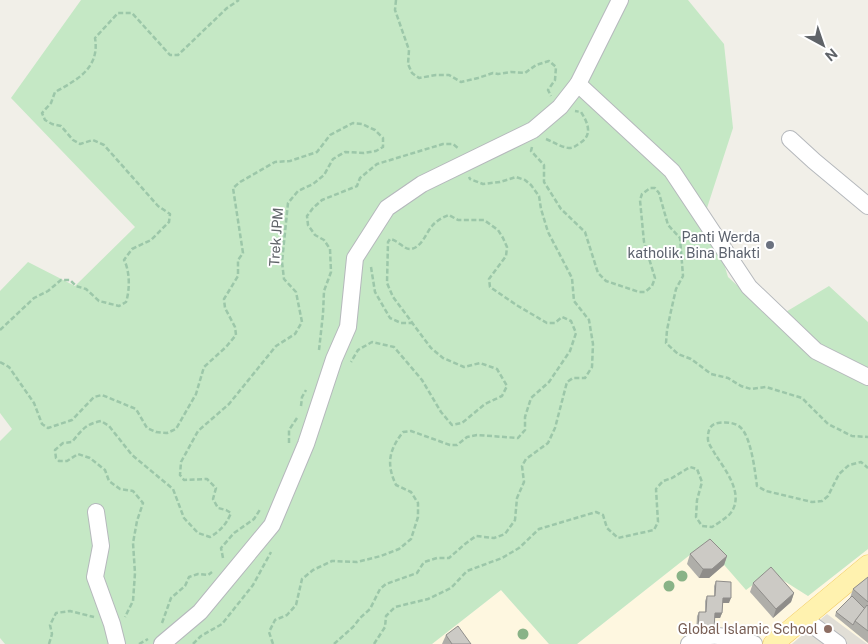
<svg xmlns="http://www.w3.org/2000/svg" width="868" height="644" font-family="'Public Sans',sans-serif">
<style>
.commercial{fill:#fef7e0}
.education{fill:#e1ded6}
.green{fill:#c5e8c5}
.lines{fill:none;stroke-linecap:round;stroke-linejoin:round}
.minor-casing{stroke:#b5b8bc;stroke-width:18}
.major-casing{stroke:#f2c960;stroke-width:21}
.path{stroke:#9cc7a9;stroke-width:2.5;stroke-dasharray:5 2.5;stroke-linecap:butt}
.minor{stroke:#fff;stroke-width:16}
.major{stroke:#fff2af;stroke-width:20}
.tree{fill:#89b387}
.wall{fill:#afaea9}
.shaded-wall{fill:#8f8d8a}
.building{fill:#cccac5;stroke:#8f8d8a}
.worship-dot{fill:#6b7280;stroke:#fff;stroke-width:2}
.education-dot{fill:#8d6e63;stroke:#fff;stroke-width:2}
.labels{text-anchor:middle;stroke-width:4;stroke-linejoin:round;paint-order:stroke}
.street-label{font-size:14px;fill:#5f6368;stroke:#fff}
.worship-label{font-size:14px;fill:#5b616d;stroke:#fff;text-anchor:end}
.education-label{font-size:14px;fill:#785e54;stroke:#fff;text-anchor:end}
</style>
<rect width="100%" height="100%" fill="#f1efe8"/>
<g class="commercial">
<polygon points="705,543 770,572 808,596 868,549 868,644 827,615 792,644 577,644"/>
<polygon points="501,590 549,644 432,644"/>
</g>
<polygon class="education" points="827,614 867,644 792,644"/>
<polygon class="green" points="81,0 688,0 724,44 733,128 707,208 728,277 774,319 829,286 868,322 868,549 808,596 770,572 746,590 705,543 577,644 549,644 501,590 432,644 5,644 0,638 0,441 12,429 0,413 0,291 28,262 75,286 135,227 11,98"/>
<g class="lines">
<g class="minor-casing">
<g id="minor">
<polyline points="578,84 672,171 749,287 816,351 868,377"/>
<polyline points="790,139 814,161 868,206"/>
<polyline points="96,512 101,546 95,577 112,624 117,644"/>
<polyline points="803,618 838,644"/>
<polyline points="162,644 200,612 272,525 306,444 334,359 348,327 355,258 387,208 422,184 533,130 560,107 578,84 620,0"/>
<path d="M689 644C708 629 733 638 754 644"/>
</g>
</g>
<g class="major-casing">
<polyline id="major" points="773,644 868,565"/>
</g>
<g class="path">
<polyline points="396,0 395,10 409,50 408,64 412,73 419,78 436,75 449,75 461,82 478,78 493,73 498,74 511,72 525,73 536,65 549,61 556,67 555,80 548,90 551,96"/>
<path d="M546 139C554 142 560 147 569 148 573 148 576 146 580 143 593 135 588 123 581 112L575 111"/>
<polyline points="532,147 531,151 544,165 544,182 561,209 585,232 598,273 606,281 639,292 645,292 652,286 655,278 644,242 640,200 642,194 650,188 655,188 659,193 668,225 680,238 683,276 676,289 671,311 667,330 666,343 678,354 691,359 711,374 728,378 741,386 751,389 766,387 802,398 828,424 852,436 868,437"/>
<polyline points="371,267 375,292 390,318 401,323 412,323"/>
<path d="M0 330 34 298 48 291 61 280H70L76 286 86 289 99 301 119 306 126 302C130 290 130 271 124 260L132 249 151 240 169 222 170 214 158 206 104 145 93 140 80 144 73 140 61 126 52 124 45 120 42 113 51 103 55 92C77 80 100 68 95 38L118 13H132L170 55H178L227 8 239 0"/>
<polyline points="319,350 323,314 324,291 331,272 330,249 324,240 315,235 308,225 307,216 313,208 322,200 357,186 360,178 377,164 443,144 453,144 458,148"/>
<path d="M0 362 9 367 34 403 42 424 48 428 72 420 94 397 102 395 136 409 147 428 156 432 167 433 176 429 196 394 204 367 226 347 236 335 235 327 225 308 224 299 238 276V260L243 253 233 188 240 182 275 162 290 161 317 152 330 135 353 123 362 124 375 130 383 138V147L376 151 364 153 345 152 333 159 324 175 313 184 298 191 288 203 282 262 284 279 296 292 302 322 295 334 276 346 229 404 198 431 181 462 180 475 184 480 207 479 216 488 213 499 218 508 226 510 231 513C226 525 220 531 210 537L198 533 184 518 173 489 132 455 109 426 101 421C85 424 81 431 72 442L63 443 55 450 56 458 59 461H67L78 454 90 458 105 470 109 481 120 489 133 491 143 503 137 521 133 543 135 573 133 601 125 617"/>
<polyline points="301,406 302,397 306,390"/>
<polyline points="289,443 289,430 297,418"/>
<polyline points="223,558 221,548 234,533 254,519 261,508"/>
<polyline points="162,623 171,598 185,586 189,577 198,574 208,575 212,572"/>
<polyline points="49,644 52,634 50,625 56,613 70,611 94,617"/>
<polyline points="139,644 148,639"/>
<polyline points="193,644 201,636 222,624 253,585 271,552"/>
<path d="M273 644 269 632 275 620 287 615 296 605 302 579 313 570 332 561 357 562 381 556 399 549 411 539 418 517V503L411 492 396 485C386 464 389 450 403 432L411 431 450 445H457L467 437 477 435 518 438 525 430V417L531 398 549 382 570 351 576 333 571 321 562 317 555 323H547L518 306 490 287 489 279 506 256 507 247 503 238 498 230 484 220H458L449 215C443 217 436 221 432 226 426 233 422 247 411 249 404 250 398 240 390 239L388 242 387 283 393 297 431 348 443 358 464 367 480 363 497 369 507 386 502 396 485 404 462 423 452 425 441 412 422 380 394 347 372 342 358 350 351 362"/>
<polyline points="334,644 353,627 360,618 370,609 380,589 386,584 417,573 424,562 437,558 449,558 465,544 476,536 494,538 505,534 515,520 517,498 524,482 522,466 526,459 548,443 555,428 567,382 573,378 585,378 592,367 593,344 589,320 574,301 572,278 548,232 541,209 539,196 531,185 525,180 516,177 500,182 483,184 470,179 469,177"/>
<path d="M374 644 385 627 386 616 395 607 428 599 451 588 467 571 502 558 519 548 539 529 596 512 603 515 607 528 618 538 654 530 658 522 656 489 663 481 672 478 690 467 697 469 702 482 697 500 696 517 702 526 712 527C717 524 723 520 728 516 747 497 726 471 715 454 712 448 707 443 708 437 708 429 711 424 718 423 725 422 734 422 740 427 751 436 755 471 757 486L766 491 812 502 822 501 828 496 839 474 849 465 861 462 868 468"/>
</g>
<use href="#minor" class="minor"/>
<use href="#major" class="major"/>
</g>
<g class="tree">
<circle cx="682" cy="576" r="5.5"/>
<circle cx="669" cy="586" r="5.5"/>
<circle cx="523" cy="634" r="5.5"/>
</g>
<g class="wall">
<polygon points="690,554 727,556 724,565 709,578 699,578 687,564"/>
<polygon points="868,577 868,643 835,616 836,612 850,598 853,589"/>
<polygon points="716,581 729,603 723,603 722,613 720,618 714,618 712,633 696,633 697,616 699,612 705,612 705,601 707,596 714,596 714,586"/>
<polygon points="753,583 794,593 791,602 773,618 750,592"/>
<polygon points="446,635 471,644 442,644"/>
</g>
<g class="shaded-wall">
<polygon points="727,556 724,565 709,578 699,578 703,569"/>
<polygon points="794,593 791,602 773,618 776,609"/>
<polygon points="723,598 731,598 729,603 721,603"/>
<polygon points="715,613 722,613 720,618 713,618"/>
<polygon points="698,628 714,629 712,633 696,633"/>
</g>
<g class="building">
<polygon points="710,539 727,556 712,569 703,569 690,554"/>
<polygon points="771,567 794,593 776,609 753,583"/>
<polygon points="868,577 868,602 853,589"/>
<polygon points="716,581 731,582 731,598 723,598 722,613 715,613 714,629 698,628 699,612 706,612 707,596 715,596"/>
<polygon points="852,596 865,609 855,621 853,625 836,612"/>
<polygon points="867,605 868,606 868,631 855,621"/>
<polygon points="458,626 471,644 452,644 446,635"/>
</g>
<circle class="worship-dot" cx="770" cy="245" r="5"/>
<circle class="education-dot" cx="828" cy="629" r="5"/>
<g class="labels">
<g class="street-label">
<text transform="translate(276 237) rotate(-86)" y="5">Trek JPM</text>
</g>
<g class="worship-label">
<text x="760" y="242">Panti Werda<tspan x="760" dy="16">katholik. Bina Bhakti</tspan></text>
</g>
<g class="education-label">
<text x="818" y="634">Global Islamic School</text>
</g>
</g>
<g transform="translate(823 45) rotate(140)" stroke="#ffffff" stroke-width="4" paint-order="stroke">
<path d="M0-4L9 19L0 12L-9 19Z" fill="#5f6368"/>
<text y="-8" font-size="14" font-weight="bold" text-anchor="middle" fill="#5f6368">N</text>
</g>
</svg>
